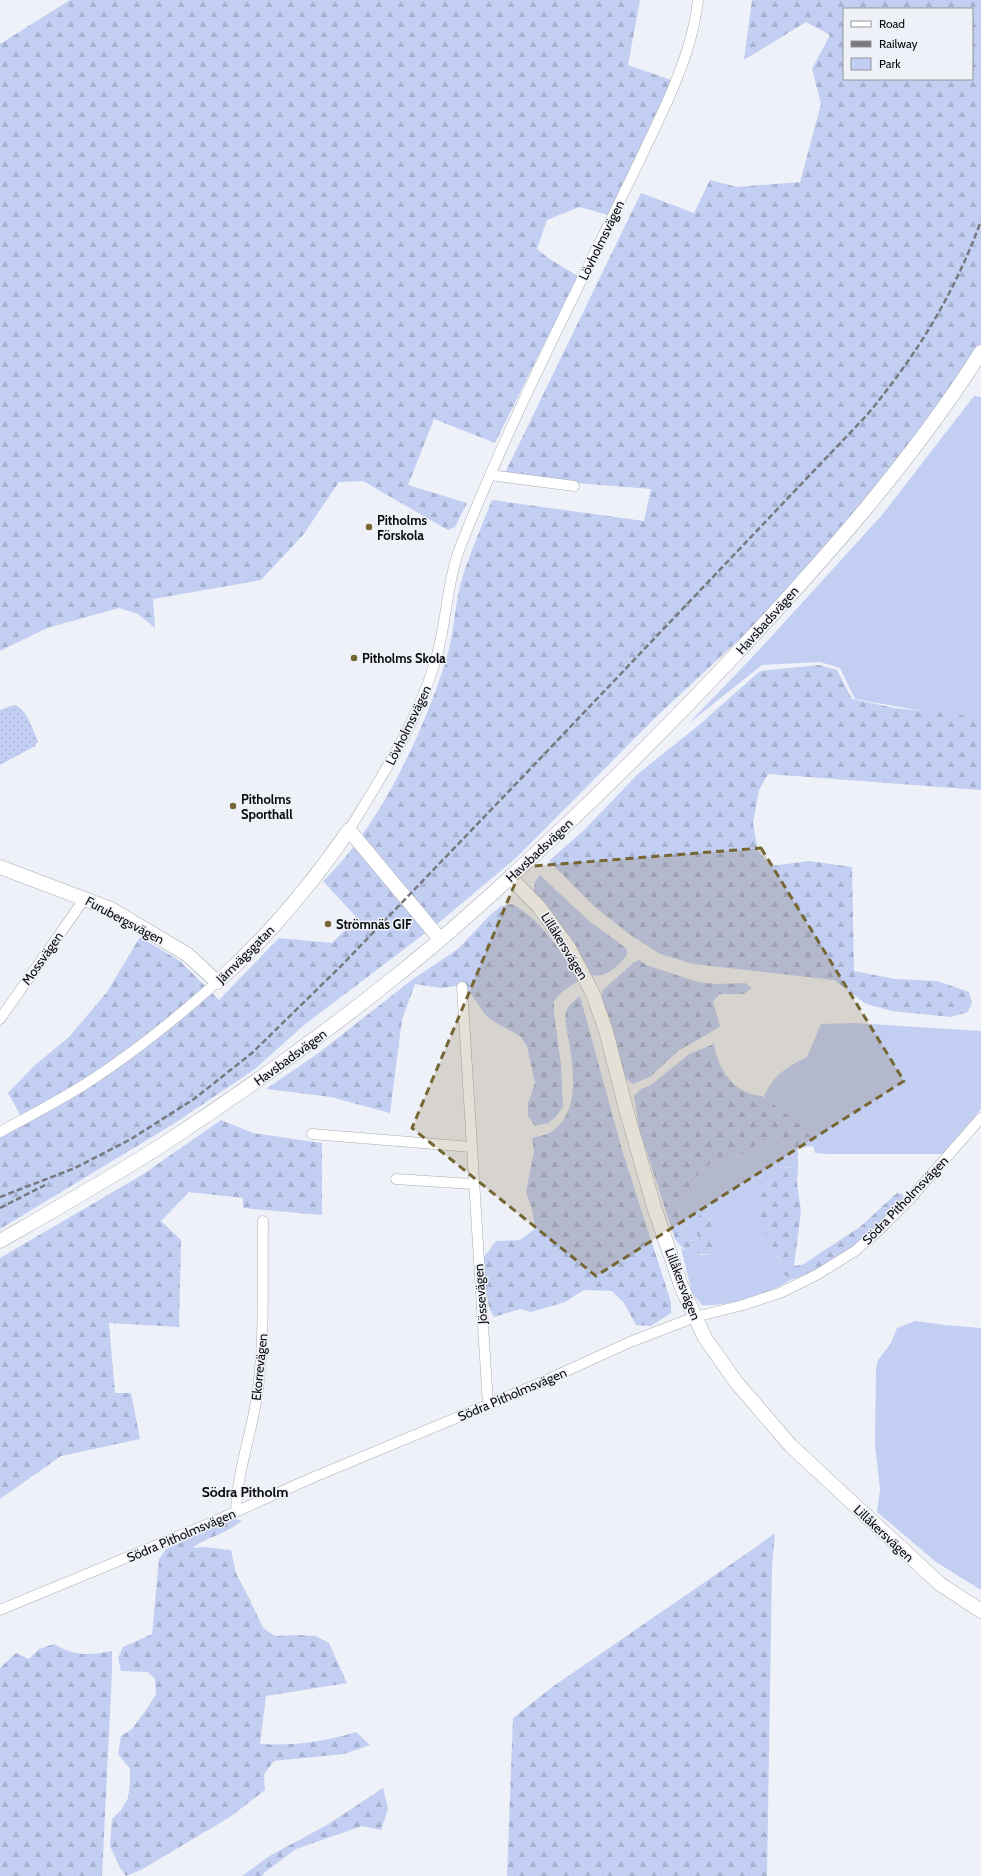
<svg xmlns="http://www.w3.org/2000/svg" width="981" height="1876" font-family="Cabin,sans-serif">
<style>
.green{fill:#c3cef3}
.forest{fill:url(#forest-firs);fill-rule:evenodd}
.park{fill:url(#park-dots)}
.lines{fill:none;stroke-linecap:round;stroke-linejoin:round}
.street-casing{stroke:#aaadb3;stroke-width:11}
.secondary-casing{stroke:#aaadb3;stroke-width:15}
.street{stroke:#fff;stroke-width:10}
.secondary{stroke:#fff;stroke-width:14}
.rail{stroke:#78797e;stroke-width:2.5;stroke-dasharray:6 3;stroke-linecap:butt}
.marked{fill:#766634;fill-opacity:0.2;stroke:#766634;stroke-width:3;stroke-dasharray:8 5;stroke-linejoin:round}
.poi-dot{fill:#766634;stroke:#eff1f8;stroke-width:1.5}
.labels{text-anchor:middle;stroke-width:3;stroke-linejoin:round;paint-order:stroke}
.street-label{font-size:13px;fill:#0b0c0e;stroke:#eff1f8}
.poi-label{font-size:13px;font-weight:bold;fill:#0b0c0e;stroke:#eff1f8;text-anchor:start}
.neighbourhood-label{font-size:14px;font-weight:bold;fill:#0b0c0e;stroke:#eff1f8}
</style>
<defs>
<pattern id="forest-firs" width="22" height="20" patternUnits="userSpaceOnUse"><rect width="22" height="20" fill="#c3cef3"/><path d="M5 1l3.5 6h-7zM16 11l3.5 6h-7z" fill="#a6b0cf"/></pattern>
<pattern id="park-dots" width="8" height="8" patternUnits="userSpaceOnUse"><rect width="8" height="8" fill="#c3cef3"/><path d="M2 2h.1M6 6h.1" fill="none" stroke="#a6b0cf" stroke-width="1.8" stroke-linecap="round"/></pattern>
</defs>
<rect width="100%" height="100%" fill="#eff1f8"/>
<g class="green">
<polygon points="974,396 981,397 981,717 928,712 855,699 840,668 820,662 762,665 688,724 760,649 882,515"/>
<path d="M854 1023 981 1031V1109L942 1154H827L815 1153 809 1134 764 1097C771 1077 788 1066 807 1057L821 1024Z"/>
<path d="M763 1140H778L798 1148V1168L777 1167V1255L783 1273 790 1280C770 1293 727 1307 702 1305L692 1293 681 1248 700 1255H712L718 1247 709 1218 701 1212 695 1225 698 1238 691 1241 685 1237 680 1223 679 1204 702 1169 725 1156H736L750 1150Z"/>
<polygon points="915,1321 945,1325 981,1328 981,1590 936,1562 877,1512 880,1489 875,1445 876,1370 878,1360 891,1343 897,1328"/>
</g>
<g class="forest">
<polygon points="70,0 640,0 628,65 680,83 616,217 579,207 547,220 537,249 548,258 578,276 495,443 434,419 408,485 467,503 455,527 448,530 363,481 339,482 303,535 261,580 153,599 155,628 138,614 119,608 47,628 0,651 0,44"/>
<path d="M752 0H981V343L941 403 866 497 775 606 655 718 517 857 436 925 304 1025 255 1069 175 1123 0 1229V1132L23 1120 8 1093 35 1065 69 1037 107 992 140 937 180 961 219 1000 279 938 332 943 357 918 323 881C378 830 424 731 446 660 454 636 454 610 460 586 468 557 481 528 492 500L644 521 651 489 503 477 641 193 694 213 710 180 737 187 800 182 821 104 812 69 830 35 806 22 744 60ZM844 9H972V79H844Z"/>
<polygon points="819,665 837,670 852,699 895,708 981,717 981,790 768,774 759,790 753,823 758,851 771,866 809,861 852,867 854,971 895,979 937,981 969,992 972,1002 968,1012 951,1017 892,1011 866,1004 834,980 693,964 660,954 629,934 595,907 549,861 584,830 639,773 699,725 760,671"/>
<path d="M540 875 588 920 627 949V955C619 965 606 979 592 975L574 943 533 894 535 882Z"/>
<path d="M512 904C542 920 562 952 578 981L562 992 554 1001V1014L561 1064 563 1107 556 1117 548 1123 535 1126 528 1116V1103L535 1083 527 1046 520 1036 491 1020 484 1013 469 991 456 986 440 988 415 984 402 1020 390 1113 331 1097 266 1089 320 1052 413 979 458 949 490 915 501 906Z"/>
<polygon points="639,960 649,966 698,982 716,984 745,983 752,988 744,994 719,994 713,1002 720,1026 713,1031 678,1051 650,1077 633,1084 626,1079 602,1002 602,991 633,963"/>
<path d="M580 996 622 1150 671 1302V1313L651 1326 636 1325 624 1303 612 1291 584 1290 565 1302 531 1312 520 1309 494 1317 489 1307 481 1261 496 1241 520 1240 535 1229 532 1209 526 1192 534 1151 532 1138C537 1136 544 1136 549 1133 580 1115 574 1073 569 1043 568 1034 564 1021 566 1012 568 1005 575 1000 580 996Z"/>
<path d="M714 1044C718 1066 727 1083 748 1093 753 1095 758 1095 763 1097 769 1100 805 1128 809 1134 811 1137 812 1142 813 1146L798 1148 778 1140H763L750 1150 736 1156H725L702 1169 679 1204 680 1223 685 1237 691 1241 698 1238 695 1225 701 1211 709 1218 718 1247 712 1255C696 1254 684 1253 675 1239L639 1128 634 1096 641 1089 651 1085 689 1054Z"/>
<polygon points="221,1120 253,1133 322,1143 322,1215 243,1208 243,1198 189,1192 161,1221 181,1240 179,1327 109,1323 115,1393 131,1393 140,1439 61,1456 0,1499 0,1258 142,1175"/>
<path d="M777 1167 798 1168 797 1183 801 1211 794 1266 802 1265 860 1227 897 1193 903 1194V1198C874 1232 835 1269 790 1280L783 1273 777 1255 760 1225 756 1185Z"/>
<path d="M233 1519 242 1520C229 1533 207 1537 192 1548L205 1547 231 1550 236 1573 250 1600 263 1628 275 1636 297 1635 316 1636 329 1643 347 1683 266 1696 260 1744C295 1746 323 1742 356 1732L370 1745 344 1754 274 1761 264 1774 265 1790 230 1817 141 1870 126 1876 120 1868 110 1846 112 1819 121 1810 128 1798 130 1784V1769L118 1754 121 1736 132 1729 146 1710 156 1694 155 1679 148 1672 121 1671 118 1658 123 1647 152 1634 159 1559 166 1549Z"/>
<polygon points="775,1533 772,1568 767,1876 507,1876 513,1718 555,1685 756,1547"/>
<path d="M54 1644C76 1657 87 1655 112 1651V1672L102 1876H0V1668L16 1653 29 1659 39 1649Z"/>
<polygon points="383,1788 388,1809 381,1830 362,1826 296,1849 265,1872 262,1876 242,1876 271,1855 327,1825"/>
</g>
<path class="park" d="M15 705C28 711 32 729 38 741L35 746 0 765V710Z"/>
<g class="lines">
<g class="street-casing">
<g id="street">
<polyline points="490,475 574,486"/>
<path d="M349 830C382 776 417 723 435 662 447 624 446 583 461 545 521 393 599 250 667 102 682 68 694 36 698 0"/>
<polyline points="462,987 488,1405"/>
<polyline points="0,1019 85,898"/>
<path d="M0 1132C31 1115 63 1099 93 1079 137 1050 178 1017 217 982"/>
<polyline points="312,1134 471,1147"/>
<polyline points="396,1179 473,1184"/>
<path d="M236 1512C237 1470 253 1430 258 1389 265 1333 262 1277 263 1221"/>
<polyline points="0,1610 208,1524 314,1477 540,1383 630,1342 695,1317 743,1305 782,1292 818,1274 855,1251 878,1231 909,1200 981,1118"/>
</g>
</g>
<g class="secondary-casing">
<g id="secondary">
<path d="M0 867 111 909 188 955 217 982C268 937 311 885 349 830L440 939"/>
<polyline points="510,877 539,907 569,948 593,994 606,1031 626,1109 654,1207 682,1288 705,1338 736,1382 791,1446 940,1584 981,1611"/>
<path d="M0 1241C54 1210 109 1179 162 1145 240 1094 317 1039 390 981 434 946 476 909 517 871 593 801 666 729 736 654 824 560 912 461 981 352"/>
</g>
</g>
<use href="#street" class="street"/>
<use href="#secondary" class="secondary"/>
<g class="rail">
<path d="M0 1197 75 1168 131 1139 194 1099 252 1053 342 965 534 765 867 415C918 353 953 296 981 221"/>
<polyline points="0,1208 45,1185"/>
</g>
</g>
<path class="marked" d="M761 848 904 1081 596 1276 412 1128 522 867Z"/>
<g class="poi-dot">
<circle cx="369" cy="527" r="4"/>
<circle cx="354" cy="658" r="4"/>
<circle cx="233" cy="806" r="4"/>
<circle cx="328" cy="924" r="4"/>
</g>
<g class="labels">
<g class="street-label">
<text transform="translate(601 240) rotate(-64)" y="5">Lövholmsvägen</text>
<text transform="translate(767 620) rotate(-48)" y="5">Havsbadsvägen</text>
<text transform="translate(408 725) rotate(-64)" y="5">Lövholmsvägen</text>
<text transform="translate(539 850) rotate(-43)" y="5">Havsbadsvägen</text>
<text transform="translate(125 920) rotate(28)" y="5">Furubergsvägen</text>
<text transform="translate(565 946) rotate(58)" y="5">Lillåkersvägen</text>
<text transform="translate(245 954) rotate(-45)" y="5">Järnvägsgatan</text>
<text transform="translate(42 958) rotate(-55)" y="5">Mossvägen</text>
<text transform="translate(290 1057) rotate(-36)" y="5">Havsbadsvägen</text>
<text transform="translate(905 1200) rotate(-46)" y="5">Södra Pitholmsvägen</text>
<text transform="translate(683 1284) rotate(69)" y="5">Lillåkersvägen</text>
<text transform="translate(480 1294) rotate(-94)" y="5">Jössevägen</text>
<text transform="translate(259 1367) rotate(-84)" y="5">Ekorrevägen</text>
<text transform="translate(512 1394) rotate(-23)" y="5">Södra Pitholmsvägen</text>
<text transform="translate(884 1533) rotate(43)" y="5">Lillåkersvägen</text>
<text transform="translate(181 1535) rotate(-23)" y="5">Södra Pitholmsvägen</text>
</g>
<g class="poi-label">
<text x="377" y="525">Pitholms<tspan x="377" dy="15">Förskola</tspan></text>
<text x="362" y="663">Pitholms Skola</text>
<text x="241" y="804">Pitholms<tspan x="241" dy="15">Sporthall</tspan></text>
<text x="336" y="929">Strömnäs GIF</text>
</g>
<g class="neighbourhood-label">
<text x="245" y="1497">Södra Pitholm</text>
</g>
</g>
<rect x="843" y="8" width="130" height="72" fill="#eff1f8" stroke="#94959a"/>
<rect x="851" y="21" width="20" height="6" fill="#ffffff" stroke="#94959a"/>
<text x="879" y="28" font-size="12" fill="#0b0c0e">Road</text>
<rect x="851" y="41" width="20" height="6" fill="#78797e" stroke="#94959a"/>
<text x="879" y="48" font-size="12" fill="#0b0c0e">Railway</text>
<rect x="851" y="58" width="20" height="12" fill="#c3cef3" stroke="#94959a"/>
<text x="879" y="68" font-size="12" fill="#0b0c0e">Park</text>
</svg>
